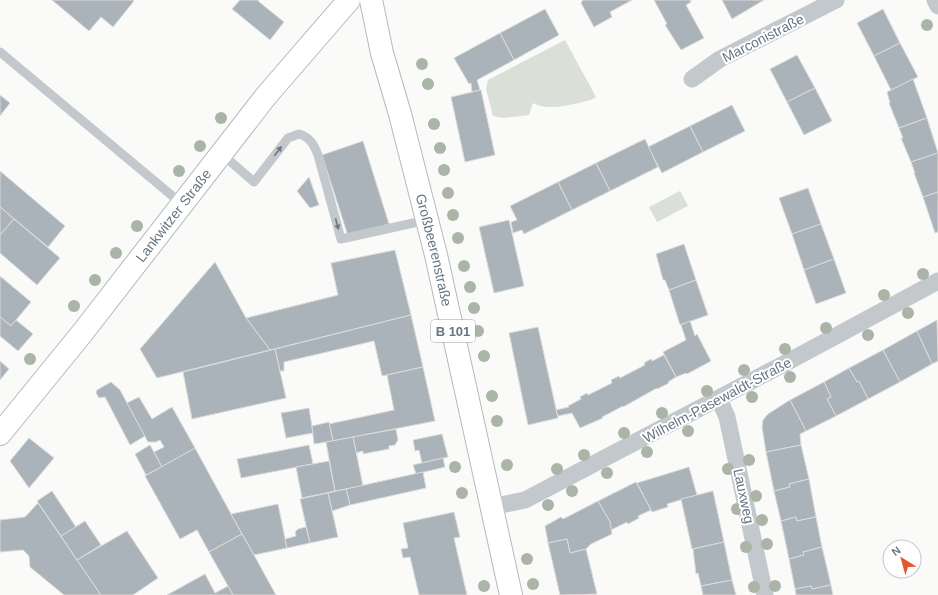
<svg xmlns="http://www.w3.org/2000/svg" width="938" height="595" font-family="Helvetica,sans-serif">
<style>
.green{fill:#dadfd7}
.building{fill:#aab3b9;stroke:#dcdcda}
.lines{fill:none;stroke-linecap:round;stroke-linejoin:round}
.secondary-casing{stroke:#b3babf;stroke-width:24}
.primary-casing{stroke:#b5babe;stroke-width:24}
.service{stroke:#c3c8cc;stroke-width:9}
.minor{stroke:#c3c8cc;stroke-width:17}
.secondary{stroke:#fff;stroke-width:22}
.primary{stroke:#fff;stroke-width:22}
.tree{fill:#aab4a7}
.oneway{fill:#6a7a87}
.labels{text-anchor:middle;stroke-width:4;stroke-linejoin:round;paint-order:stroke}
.shield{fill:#fff;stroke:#939fa8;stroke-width:1}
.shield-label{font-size:13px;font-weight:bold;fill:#657683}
.street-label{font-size:14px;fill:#657683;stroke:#fff}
</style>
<rect width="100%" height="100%" fill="#fafaf8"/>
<g class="green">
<path d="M565 40 596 97 591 100C572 104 551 112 533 103L529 115 503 118 493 116 486 89 488 80Z"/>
<polygon points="680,191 688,206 657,222 649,207"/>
</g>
<g class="building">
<polygon points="52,0 133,0 134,1 113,27 101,17 89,31"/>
<polygon points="240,0 259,0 258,1 284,22 270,40 232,9"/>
<polygon points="583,0 632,0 610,12 612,17 594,27 581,3"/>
<polygon points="654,0 690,0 691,2 686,5 704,38 681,50 665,25 667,24"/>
<polygon points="722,0 764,0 732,19"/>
<polygon points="545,9 559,35 514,60 500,33"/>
<polygon points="883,9 900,43 874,56 857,23"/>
<polygon points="500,33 514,60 477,80 480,90 472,92 471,83 469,84 454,58"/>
<polygon points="900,43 918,77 891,90 874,56"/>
<polygon points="797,55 815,88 787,102 770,69"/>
<polygon points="913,79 927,118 899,128 889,103 890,103 887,92"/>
<polygon points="815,88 832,121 804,135 787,102"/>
<polygon points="481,90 495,155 465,162 451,97"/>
<polygon points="0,95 10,103 0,116"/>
<polygon points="732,105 745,131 703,152 690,126"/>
<polygon points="927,118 938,153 911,162 901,138 903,138 899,128"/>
<polygon points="690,126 703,152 662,173 648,147"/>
<polygon points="645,139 658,167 610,191 596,163"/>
<polygon points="363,141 389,224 348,236 322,155"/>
<polygon points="938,153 938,192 923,197 914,173 915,173 911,162"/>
<polygon points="596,163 610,191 572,210 558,182"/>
<polygon points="0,171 65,226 48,247 0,207"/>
<polygon points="309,177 319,205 310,208 297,191"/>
<polygon points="558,182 572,210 524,234 522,230 513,233 511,222 517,220 510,206"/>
<polygon points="808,188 821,224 792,234 779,198"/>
<polygon points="938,192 938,232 935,233 923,197"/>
<polygon points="0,207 14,219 0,235"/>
<polygon points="14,219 60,258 37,285 0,253 0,235"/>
<polygon points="509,220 524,286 494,293 479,227"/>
<polygon points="821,224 834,259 804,270 792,234"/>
<polygon points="684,244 696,280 669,290 665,280 663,280 656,254"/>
<polygon points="395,250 411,315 270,350 246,318 338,295 331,263"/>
<polygon points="834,259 846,293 816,304 804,270"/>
<polygon points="215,262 246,318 270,350 157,378 140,349"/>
<polygon points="0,276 31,302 11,326 0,317"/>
<polygon points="696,280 708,315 680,325 669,290"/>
<polygon points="411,315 423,367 382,376 374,341 284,362 284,371 280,371 275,349"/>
<polygon points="0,317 11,326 16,320 33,334 18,351 0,336"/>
<polygon points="937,320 938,361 932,364 917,331"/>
<polygon points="690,321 695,336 697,334 711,361 687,374 686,373 676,377 663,352 686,340 681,325"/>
<polygon points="538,327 558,418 528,425 509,333"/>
<polygon points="917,331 932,364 900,382 883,350"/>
<polygon points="275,349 286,398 192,419 183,372"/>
<polygon points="883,350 900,382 868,399 859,381 857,382 849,368"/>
<polygon points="664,355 676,377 668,382 669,383 657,389 657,388 623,407 623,406 602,417 603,418 580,428 572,413 558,416 556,410 569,407 568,406 581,399 580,397 587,393 588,395 612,383 611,380 619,376 620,378 645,365 644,363 651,359 652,361"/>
<polygon points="0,361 9,369 0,380"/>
<polygon points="423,367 435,421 333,441 329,424 394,410 387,375"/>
<polygon points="849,368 857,382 859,381 868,399 836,416 827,399 831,397 824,382"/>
<polygon points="111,382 120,390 145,436 130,445 105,397 99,398 96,393 97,390"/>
<polygon points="824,382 831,397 827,399 836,416 806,431 790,400"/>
<polygon points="139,397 152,419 172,407 195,448 162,467 154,452 164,447 160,440 156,442 148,442 127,403"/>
<polygon points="790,400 806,431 800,434 801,445 766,452 762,427 763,420 768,414"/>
<polygon points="309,408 313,433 286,438 281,413"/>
<polygon points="329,422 333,441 314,444 312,426"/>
<polygon points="396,429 398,440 395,445 389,446 389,449 363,454 363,451 356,453 353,437"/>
<polygon points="442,434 448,457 422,463 419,450 415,451 413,440"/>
<polygon points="353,437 363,486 335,491 326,442"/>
<polygon points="29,438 54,458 29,488 10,461"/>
<polygon points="150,445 162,467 146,475 135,454"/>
<polygon points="309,445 313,464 241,478 237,459"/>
<polygon points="801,445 809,479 789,484 790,487 774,491 766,452"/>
<polygon points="195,448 242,534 209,552 197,530 180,539 145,476"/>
<polygon points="443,458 445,467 416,474 413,465"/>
<polygon points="329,461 335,491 302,498 296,467"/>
<polygon points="689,467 697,495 667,504 668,507 652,512 637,483"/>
<polygon points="423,472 426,488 350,505 346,489"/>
<polygon points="809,479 816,517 797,521 796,517 781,521 774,491 790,487 789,484"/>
<polygon points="636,482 651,510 638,516 639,518 628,524 627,522 611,530 610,522 598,501"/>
<polygon points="346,489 350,505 332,511 328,493"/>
<polygon points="52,491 76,527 61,536 37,501"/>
<polygon points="713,491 724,542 692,549 681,499"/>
<polygon points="328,493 338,537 310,543 300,499"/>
<polygon points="598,501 610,522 612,534 591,544 586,549 570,553 567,539 548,543 545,526 561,517 563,519"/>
<polygon points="38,503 77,560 101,595 64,595 30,567 29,556 23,550 0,552 0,520 25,517"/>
<polygon points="278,504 287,548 254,555 231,514"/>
<polygon points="454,512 460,537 454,538 467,595 419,595 410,557 403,558 401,549 408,548 403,523"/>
<polygon points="796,517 797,521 816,517 822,547 803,552 804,555 789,559 781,521"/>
<polygon points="85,521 101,545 77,560 61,536"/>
<polygon points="306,527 310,543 287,548 285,539 296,536 295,532 298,529"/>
<polygon points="127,531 158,578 133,595 101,595 77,560"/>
<polygon points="242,534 254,555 276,595 233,595 209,552"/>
<polygon points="567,539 570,553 586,549 597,594 560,595 548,543"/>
<polygon points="724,542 732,580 701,586 698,573 696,574 693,549"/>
<polygon points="822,547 831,585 812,589 811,586 795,589 789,559 804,555 803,552"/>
<polygon points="205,574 215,593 228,586 233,595 167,595"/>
<polygon points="732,580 736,595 703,595 701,586"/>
<polygon points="831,585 833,595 796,595 795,589 811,586 812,589"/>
</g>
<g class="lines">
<g class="secondary-casing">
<g id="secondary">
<path id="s1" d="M0 434 83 332 266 96 349 0"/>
</g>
</g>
<g class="primary-casing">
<g id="primary">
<path id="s2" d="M371 0 382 53 400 114 436 255 511 595"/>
</g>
</g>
<g class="service">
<polyline points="0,52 182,204"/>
<path d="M222 154 254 182 288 138 299 134C310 137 314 145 318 155L341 239 427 220"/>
</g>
<g class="minor">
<polyline points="935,0 938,6"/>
<polyline points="692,79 720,59 836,0"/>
<polyline points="719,399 727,417 765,595"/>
<polyline points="491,507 525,500 780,366 938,281"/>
</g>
<use href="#secondary" class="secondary"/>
<use href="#primary" class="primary"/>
</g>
<g class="tree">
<circle cx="927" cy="25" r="6"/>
<circle cx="422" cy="64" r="6"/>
<circle cx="428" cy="84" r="6"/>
<circle cx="221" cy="118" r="6"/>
<circle cx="434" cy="124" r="6"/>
<circle cx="200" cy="146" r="6"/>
<circle cx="440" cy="148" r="6"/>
<circle cx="444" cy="170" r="6"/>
<circle cx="179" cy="171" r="6"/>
<circle cx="448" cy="193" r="6"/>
<circle cx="453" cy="215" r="6"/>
<circle cx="137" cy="226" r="6"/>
<circle cx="458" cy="238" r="6"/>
<circle cx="116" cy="253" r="6"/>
<circle cx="464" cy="266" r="6"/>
<circle cx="923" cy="274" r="6"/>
<circle cx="95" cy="280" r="6"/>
<circle cx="470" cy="287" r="6"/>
<circle cx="884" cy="295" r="6"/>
<circle cx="74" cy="306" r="6"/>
<circle cx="474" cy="308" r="6"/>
<circle cx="908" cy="313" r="6"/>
<circle cx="826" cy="328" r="6"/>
<circle cx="478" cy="331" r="6"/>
<circle cx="868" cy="335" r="6"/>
<circle cx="785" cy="349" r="6"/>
<circle cx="484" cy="356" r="6"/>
<circle cx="30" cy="359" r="6"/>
<circle cx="744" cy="370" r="6"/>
<circle cx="790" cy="377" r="6"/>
<circle cx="707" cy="391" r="6"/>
<circle cx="492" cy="396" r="6"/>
<circle cx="752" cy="397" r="6"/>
<circle cx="662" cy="413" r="6"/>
<circle cx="497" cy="421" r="6"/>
<circle cx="688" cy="431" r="6"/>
<circle cx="624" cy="433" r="6"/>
<circle cx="647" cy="452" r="6"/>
<circle cx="584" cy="455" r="6"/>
<circle cx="749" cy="460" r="6"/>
<circle cx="507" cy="465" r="6"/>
<circle cx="455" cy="467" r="6"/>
<circle cx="557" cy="469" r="6"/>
<circle cx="728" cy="469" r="6"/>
<circle cx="607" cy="473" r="6"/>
<circle cx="572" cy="491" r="6"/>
<circle cx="462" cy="493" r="6"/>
<circle cx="756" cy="496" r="6"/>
<circle cx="548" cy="505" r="6"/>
<circle cx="737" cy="509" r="6"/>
<circle cx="762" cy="520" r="6"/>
<circle cx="767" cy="544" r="6"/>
<circle cx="746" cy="547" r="6"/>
<circle cx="527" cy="559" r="6"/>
<circle cx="533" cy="584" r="6"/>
<circle cx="484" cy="586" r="6"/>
<circle cx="775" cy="586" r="6"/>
<circle cx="754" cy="587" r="6"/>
</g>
<defs><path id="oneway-solid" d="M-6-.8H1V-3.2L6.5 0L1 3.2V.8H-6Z"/></defs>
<g class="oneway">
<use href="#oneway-solid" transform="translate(278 151) rotate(-53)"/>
<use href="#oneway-solid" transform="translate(337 224) rotate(75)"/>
</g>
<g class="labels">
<rect class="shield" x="431" y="320" width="44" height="22" rx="3"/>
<g class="shield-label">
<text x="453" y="336">B 101</text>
</g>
<g class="street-label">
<text transform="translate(763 38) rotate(-27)" y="5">Marconistraße</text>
<text dy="5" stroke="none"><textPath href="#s1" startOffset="279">Lankwitzer Straße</textPath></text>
<text dy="5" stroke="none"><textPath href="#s2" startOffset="258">Großbeerenstraße</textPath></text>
<text transform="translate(717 400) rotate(-28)" y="5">Wilhelm-Pasewaldt-Straße</text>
<text transform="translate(744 496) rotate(78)" y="5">Lauxweg</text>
</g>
</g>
<g transform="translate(902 559) rotate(323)"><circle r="19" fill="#ffffff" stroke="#c1c8cd"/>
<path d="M0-3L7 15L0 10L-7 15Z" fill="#e4572e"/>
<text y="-6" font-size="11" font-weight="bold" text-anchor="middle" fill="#657683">N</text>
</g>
</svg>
